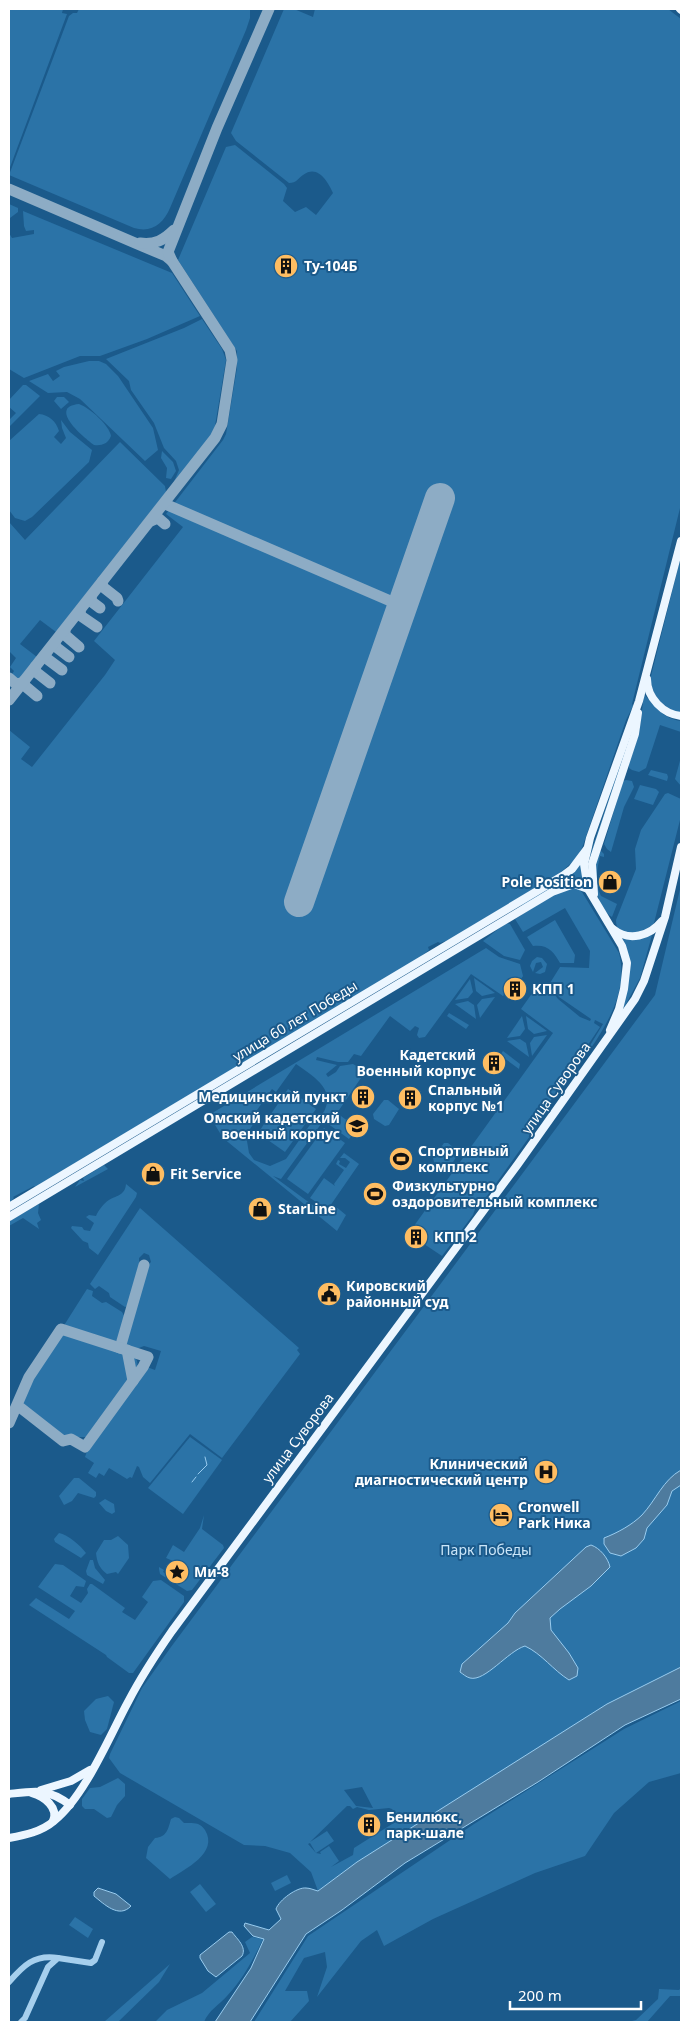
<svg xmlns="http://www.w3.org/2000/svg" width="690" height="2031" font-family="'Noto Sans',sans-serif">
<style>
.green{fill:#2b73a7;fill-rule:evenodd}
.water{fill:#4e7b9e;stroke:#99ccef}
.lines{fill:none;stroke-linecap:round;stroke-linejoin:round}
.stream{stroke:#99ccef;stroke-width:1}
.taxiway{stroke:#8dacc5;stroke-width:11}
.runway{stroke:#8dacc5;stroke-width:30}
.minor{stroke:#a6cfed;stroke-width:6}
.major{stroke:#ecf6ff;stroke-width:8}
.labels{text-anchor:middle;stroke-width:4;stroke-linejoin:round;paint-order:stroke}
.poi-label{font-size:14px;font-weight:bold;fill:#fff;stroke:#1b5a8b;text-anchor:start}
.street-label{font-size:14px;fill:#fff;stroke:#1b5a8b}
.park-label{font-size:14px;fill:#cbe6f9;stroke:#1b5a8b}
</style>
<rect width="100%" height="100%" fill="#1b5a8b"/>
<g class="green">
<polygon points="9,9 63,9 62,13 67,14 9,170"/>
<path d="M79 9H250V18L246 30 170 208C163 224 152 233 134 228L9 175 69 16 73 13H77Z"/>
<path d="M284 9H294L313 17 315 9H668L681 19V504L632 704 633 706 626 720 582 848 577 858 561 872 451 939 440 943 438 942 428 947 429 950 419 958 35 1187 34 1186 13 1197 14 1198 9 1203V730L30 747 21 759 32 767 105 675 115 660 94 641 183 527 166 514 223 440 226 434 237 368V351L178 260 226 147 235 145 284 184 287 188 283 201 295 212 306 207 316 215 333 193C328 182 318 164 303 175 297 179 297 183 289 183L236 141 231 133Z"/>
<polygon points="9,204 18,208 18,212 10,218 9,229"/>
<polygon points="23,211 172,273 200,316 147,339 100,356 80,356 24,378 9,369 9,233 12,238 34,234 34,230 26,231 24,226"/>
<polygon points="202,319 222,349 226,360 215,426 209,439 173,484 179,470 176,461 164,448 154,423 131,390 129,381 106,359 184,328"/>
<polygon points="89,361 99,361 106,364 118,376 153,428 158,450 145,461 80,399 67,392 48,393 29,381 48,374 53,381 60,376 56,371 64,367"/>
<polygon points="23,385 26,385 40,396 9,427 9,420 16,413 9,407 9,400"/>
<polygon points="57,397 64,397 69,402 61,409 54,401"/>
<path d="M79 404C90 408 109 425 111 436 108 444 101 446 94 445 84 438 47 407 79 404Z"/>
<path d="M39 414C49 415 56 421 59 431L54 437 61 444 66 438 62 428 61 420 70 432 92 450 89 462 32 517 25 521 15 518 9 510V441Z"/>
<polygon points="120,442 165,486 166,492 56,632 40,620 20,644 37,657 17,682 10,677 14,671 10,667 16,658 9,651 9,522 25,540"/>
<polygon points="162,451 173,462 176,471 171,479 166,478 167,468 161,458"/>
<path d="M681 556V712H679C662 708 653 696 650 680Z"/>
<path d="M644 694C654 706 664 719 681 721V732L660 725 646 768 639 772 632 770 629 768V763L639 734Z"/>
<polygon points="633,729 594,847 588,861 631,731"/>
<polygon points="681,757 681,786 675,779"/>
<polygon points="651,770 667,774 668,777 667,781 648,775"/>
<polygon points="626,780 632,781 634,787 624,807 611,852 607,849 604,844 623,781"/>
<polygon points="640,785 656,789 659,792 653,805 634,799"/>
<path d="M668 793 681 799V816L654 923C646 933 615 940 616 920L636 869 635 849 641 830 665 794Z"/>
<path d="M600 850 604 854V857L600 856C597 870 594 883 601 896L617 904 612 917C598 909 594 884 595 869 595 863 598 856 600 850Z"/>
<path d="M581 863 584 883C563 875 540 896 523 906L521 903Z"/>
<path d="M681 885V1667L607 1704 540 1748 357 1862 318 1891 311 1872 290 1853 265 1846 244 1845 120 1773 109 1758 110 1754 142 1688 171 1647 655 995ZM362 1787 373 1808 356 1806 344 1790ZM347 1806H350L353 1809 357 1807 369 1810 389 1808 392 1809 400 1819 354 1848 353 1855 331 1867 339 1861 329 1846 320 1852 321 1854 316 1853 308 1844 310 1843 316 1853 334 1841 327 1831 310 1842Z"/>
<path d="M571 888H577L582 892 619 953C631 1000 595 1041 571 1077L603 1024 595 1020 594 1023 600 1027 549 1103 551 1105 545 1115 487 1196C477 1203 477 1204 473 1215L442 1256 421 1242 423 1238 411 1230 553 1033 521 1009 533 992 531 990 535 984 546 983 558 999 580 1017 590 1021 591 1019 559 997 550 983 560 967 589 968 590 951 565 908 523 932 515 919 556 893Z"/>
<path d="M555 920 575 955 574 963H560C554 952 548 944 533 946L527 937Z"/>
<polygon points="506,923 510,924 525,950 520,960 504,956 483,941"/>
<path d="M652 935 640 978 619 1017C628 990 634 966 623 939Z"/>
<path d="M486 948 499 957 520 964 523 976 520 981 516 979 514 982 510 980 505 988 508 990 503 996 471 974 425 1037 419 1038 417 1035 419 1028 415 1026 410 1031 390 1016 361 1056 354 1054 348 1062H338L317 1057 316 1060 337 1065 326 1074 328 1077 336 1072 340 1066 353 1064 360 1068 358 1071 363 1075 337 1113 357 1128 349 1139 320 1118C339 1091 317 1079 296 1064L276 1092 272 1089 250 1120 254 1123 246 1135 249 1153 254 1160 270 1166 286 1159 314 1119 321 1124 281 1179 273 1176 318 1209 321 1205 310 1198 324 1178 335 1186 334 1184 344 1170 336 1164 338 1160 340 1161 339 1164 346 1168 350 1162 345 1158H340L344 1153 359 1164 330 1206 333 1209 335 1206 346 1215 337 1231 223 1138 209 1115Z"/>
<polygon points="537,957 542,958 547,964 545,972 540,974 535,973 543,967 541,962 536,963 533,972 530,966 532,961"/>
<polygon points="474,978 495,993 482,996 476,991"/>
<polygon points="470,979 473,992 468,998 455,1000"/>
<polygon points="495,997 480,1018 477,1005 482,999"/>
<polygon points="468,1001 474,1005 476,1019 455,1004"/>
<polygon points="449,1013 469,1025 466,1029 447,1016"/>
<polygon points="522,1016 525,1029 520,1036 507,1038"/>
<polygon points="526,1016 547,1031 534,1034 528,1029"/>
<polygon points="547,1035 532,1056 530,1043 534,1037"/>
<polygon points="520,1039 526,1043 529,1057 507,1041"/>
<polygon points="503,1051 520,1064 519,1069 500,1055"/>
<polygon points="288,1089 316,1109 285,1152 258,1133"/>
<polygon points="384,1100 388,1100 399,1109 389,1125 385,1126 374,1119 373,1114"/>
<polygon points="324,1128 345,1143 308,1194 287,1179"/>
<polygon points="444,1143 448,1143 459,1152 449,1169 445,1170 434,1162 433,1158"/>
<polygon points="104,1165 108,1169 75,1187 80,1180 84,1181 83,1178"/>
<path d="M126 1184 137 1193 136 1197 98 1255 89 1248 88 1243 83 1241 71 1228 72 1226 82 1227 84 1230 90 1231 94 1223 86 1217 89 1215 96 1216C98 1211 104 1203 109 1200 118 1195 125 1195 126 1184Z"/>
<polygon points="39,1204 38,1213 41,1220 37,1223 39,1229 23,1218 9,1226 9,1221"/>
<polygon points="140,1208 299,1348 297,1350 300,1354 222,1458 190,1434 150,1483 143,1477 139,1467 137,1466 132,1478 130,1477 127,1479 109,1468 104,1476 99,1473 96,1478 88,1473 94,1463 85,1457 89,1445 144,1370 147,1367 155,1370 161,1351 144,1346 131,1351 123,1348 122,1343 146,1267 151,1262 149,1255 144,1253 139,1258 139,1270 129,1306 125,1307 110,1297 109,1293 99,1286 95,1289 90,1284"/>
<path d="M87 1289 93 1291 92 1296 102 1303 106 1302 122 1312 126 1319 119 1339 113 1344C96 1339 80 1332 63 1327Z"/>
<path d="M64 1335 120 1352C128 1359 128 1373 127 1383L88 1437H60L20 1406C22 1389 48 1341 64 1335Z"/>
<path d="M129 1354C141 1358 138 1368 133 1376Z"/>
<polygon points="190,1437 222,1460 183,1514 148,1488"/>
<polygon points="74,1478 79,1478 96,1492 96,1496 94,1498 78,1493 72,1501 64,1505 59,1496"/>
<polygon points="105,1499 114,1504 115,1512 112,1514 106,1511 99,1503"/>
<polygon points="204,1515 202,1529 223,1545 224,1548 192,1590 187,1591 160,1574 159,1569 159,1567 164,1570 163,1572 179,1581 187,1567 166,1558 173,1545 184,1552 200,1528"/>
<path d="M59 1533C68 1535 80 1545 86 1553L81 1558 55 1542 54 1539Z"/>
<path d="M118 1536 128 1545 129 1558 118 1574 116 1572 107 1574C99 1568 97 1562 96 1553L104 1540H111Z"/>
<polygon points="90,1560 93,1560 95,1568 105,1580 103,1584 87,1575 86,1571"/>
<polygon points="170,1563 182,1570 178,1576 167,1569"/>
<polygon points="55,1564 63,1565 86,1581 84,1587 76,1586 70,1596 81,1603 88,1593 87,1589 90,1584 92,1584 125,1608 122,1612 135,1620 148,1602 142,1597 153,1581 161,1580 184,1596 184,1602 133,1673 129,1673 107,1657 106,1655 29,1605 36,1598 69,1619 75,1611 38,1587"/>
<polygon points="108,1696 114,1702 107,1729 101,1735 90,1732 85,1720 84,1711 96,1699"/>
<polygon points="681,1701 681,1773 649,1782 614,1813 585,1856 535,1873 433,1919 384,1946 377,1930 361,1941 317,1997 327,1967 325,1952 304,1958 285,1991 307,1991 309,2001 290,2022 254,2022 308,1936 474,1824 624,1729"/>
<polygon points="118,1778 125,1784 125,1796 117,1805 111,1817 107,1818 94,1809 85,1809 82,1806 82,1799 90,1788 100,1787"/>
<path d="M175 1817 179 1818 184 1823C193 1823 200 1822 205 1830 219 1853 185 1869 170 1879L146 1858 148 1847 155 1838C167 1837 168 1829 171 1819Z"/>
<polygon points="287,1875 291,1883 275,1891 271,1883"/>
<polygon points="200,1884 216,1904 206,1912 190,1892"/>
<polygon points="75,1917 93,1929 88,1938 69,1925"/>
<path d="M252 1937 263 1939C253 1960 243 1979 227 1996 219 2005 209 2010 204 2022H155L167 2010 202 1993 250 1953 245 1942Z"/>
<polygon points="170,1964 159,1982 118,2022 104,2022"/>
<polygon points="681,1988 681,1996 670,1996 647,2022 628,2022 636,2020 658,1999 659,1989 679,1990"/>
</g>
<g class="water">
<path d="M681 1470V1485L672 1491 667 1505 647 1528 644 1539 636 1548 621 1556 610 1553 604 1544V1538C617 1533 632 1525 642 1515 656 1500 663 1480 681 1470Z"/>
<path d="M591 1545C600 1548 608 1558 610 1567L591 1586 560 1609 550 1618 551 1630 569 1653 578 1668 577 1676 569 1680C553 1670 542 1654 525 1646 508 1651 485 1682 470 1678 466 1677 463 1674 460 1672L462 1664 508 1623 515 1613 586 1547Z"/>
<path d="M681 1667V1699L625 1725 538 1782 405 1863 342 1910 306 1934 250 2022H215L251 1968 264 1939 253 1936 244 1926 245 1923 269 1930 281 1919 276 1909C279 1900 297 1887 306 1888 310 1888 314 1890 318 1891L357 1862 607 1704Z"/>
<path d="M98 1888 116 1894 131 1906C119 1919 104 1904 94 1896V1892Z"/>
<path d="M229 1932H232C237 1939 247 1947 242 1956L216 1977 208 1971 200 1958V1955Z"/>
</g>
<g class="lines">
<g class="stream">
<polyline points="198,1474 207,1465 205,1457"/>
<polyline points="192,1482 196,1477"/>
</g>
<g class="taxiway">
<polyline points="9,189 135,243 166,256 172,261"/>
<path d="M140 243C155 245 164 240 174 230"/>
<polyline points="165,504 402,606"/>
<polyline points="151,521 158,518 165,524"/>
<polyline points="102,582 103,587 117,598 118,601"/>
<polyline points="91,597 92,602 100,608"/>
<polyline points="80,611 81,616 97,627"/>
<polyline points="65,631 65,635 79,647"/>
<polyline points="55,643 56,647 69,657"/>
<polyline points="46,654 46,658 62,670"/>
<polyline points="35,667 36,672 50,683"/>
<polyline points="9,678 16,684 22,683"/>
<polyline points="24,681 25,686 37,696"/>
<polyline points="9,700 215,438 222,424 232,360 230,350 172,261 168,252 217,128 269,9"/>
<polyline points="120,1348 144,1265"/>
<polyline points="127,1350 133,1381"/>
<polyline points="9,1423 29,1377 61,1329 148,1357 143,1367 85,1447 71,1439 63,1441 17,1405"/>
</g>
<polyline class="runway" points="299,902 440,498"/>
<g class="minor">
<path d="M9 1982C23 1966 34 1954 58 1958"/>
<polyline points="21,2022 25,2018 48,1967 58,1958 91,1963 95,1960 102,1942"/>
</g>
<g class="major">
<polyline points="680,9 681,10"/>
<path d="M647 679C647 698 663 714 681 716"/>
<polyline points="594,894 592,864 635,734 638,713"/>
<path d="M613 929C629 942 650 936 662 921"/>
<polyline points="610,1030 619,1009 624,989 627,963 622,946 588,889 584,864 590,838 639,701 681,541"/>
<polyline points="9,1207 564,875 572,869 587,849"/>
<polyline points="9,1217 552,892 574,884 588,889"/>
<polyline points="41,1790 71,1781 90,1770"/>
<path d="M32 1793C44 1796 59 1808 53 1821"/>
<path d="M9 1794C35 1791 48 1788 70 1805"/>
<path d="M9 1838C25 1835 41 1832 54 1821 85 1796 109 1737 128 1702 141 1677 156 1654 172 1631L518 1164 635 999 644 981 665 917 681 847"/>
</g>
</g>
<defs>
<g id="building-disc" transform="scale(1.25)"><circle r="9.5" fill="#febd62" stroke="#1b5a8b"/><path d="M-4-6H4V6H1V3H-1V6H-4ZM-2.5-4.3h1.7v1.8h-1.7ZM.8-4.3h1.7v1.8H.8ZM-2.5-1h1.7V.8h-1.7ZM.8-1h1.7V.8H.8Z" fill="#111"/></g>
<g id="shop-disc" transform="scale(1.25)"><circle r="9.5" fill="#febd62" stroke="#1b5a8b"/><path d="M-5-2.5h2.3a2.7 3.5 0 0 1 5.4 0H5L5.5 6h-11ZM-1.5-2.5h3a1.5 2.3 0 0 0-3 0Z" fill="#111"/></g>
<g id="school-disc" transform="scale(1.25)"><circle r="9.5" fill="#febd62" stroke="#1b5a8b"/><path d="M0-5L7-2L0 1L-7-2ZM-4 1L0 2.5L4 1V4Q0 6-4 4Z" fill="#111"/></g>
<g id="stadium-disc" transform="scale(1.25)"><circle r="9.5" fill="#febd62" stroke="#1b5a8b"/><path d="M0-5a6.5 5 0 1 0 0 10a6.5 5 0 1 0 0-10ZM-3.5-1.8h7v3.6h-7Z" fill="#111"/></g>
<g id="civic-disc" transform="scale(1.25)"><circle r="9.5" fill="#febd62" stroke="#1b5a8b"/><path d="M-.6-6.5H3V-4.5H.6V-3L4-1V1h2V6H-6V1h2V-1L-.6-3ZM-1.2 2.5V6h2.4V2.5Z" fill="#111"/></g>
<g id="hospital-disc" transform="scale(1.25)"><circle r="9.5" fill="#febd62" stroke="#1b5a8b"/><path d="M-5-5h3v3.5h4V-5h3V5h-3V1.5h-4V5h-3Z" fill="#111"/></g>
<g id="hotel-disc" transform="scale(1.25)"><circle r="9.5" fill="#febd62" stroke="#1b5a8b"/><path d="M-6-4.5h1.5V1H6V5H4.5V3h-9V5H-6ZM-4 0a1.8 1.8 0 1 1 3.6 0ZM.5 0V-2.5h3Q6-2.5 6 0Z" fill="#111"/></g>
<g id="sight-disc" transform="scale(1.25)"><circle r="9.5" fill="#febd62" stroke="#1b5a8b"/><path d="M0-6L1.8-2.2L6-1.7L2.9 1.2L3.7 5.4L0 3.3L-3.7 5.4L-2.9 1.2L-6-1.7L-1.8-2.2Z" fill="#111"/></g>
</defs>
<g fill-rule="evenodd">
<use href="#building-disc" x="286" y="266"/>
<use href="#shop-disc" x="610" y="882"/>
<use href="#building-disc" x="515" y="989"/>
<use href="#building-disc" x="494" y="1063"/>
<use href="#building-disc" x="363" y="1097"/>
<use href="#building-disc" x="410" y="1098"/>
<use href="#school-disc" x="357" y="1126"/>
<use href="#stadium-disc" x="401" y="1159"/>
<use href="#shop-disc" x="153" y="1174"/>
<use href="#stadium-disc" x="375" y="1194"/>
<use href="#shop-disc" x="260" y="1209"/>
<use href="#building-disc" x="416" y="1237"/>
<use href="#civic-disc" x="329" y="1294"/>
<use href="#hospital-disc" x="546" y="1472"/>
<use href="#hotel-disc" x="501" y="1515"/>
<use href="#sight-disc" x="177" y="1572"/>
<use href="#building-disc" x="369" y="1825"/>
</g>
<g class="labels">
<g class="poi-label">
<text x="304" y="271">Ту-104Б</text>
<text x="592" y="887" text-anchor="end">Pole Position</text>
<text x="532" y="994">КПП 1</text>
<text x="476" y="1060" text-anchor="end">Кадетский<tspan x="476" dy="16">Военный корпус</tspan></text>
<text x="428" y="1095">Спальный<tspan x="428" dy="16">корпус №1</tspan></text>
<text x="346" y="1102" text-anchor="end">Медицинский пункт</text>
<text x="340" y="1123" text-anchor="end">Омский кадетский<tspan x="340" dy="16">военный корпус</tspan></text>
<text x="418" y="1156">Спортивный<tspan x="418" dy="16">комплекс</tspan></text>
<text x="170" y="1179">Fit Service</text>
<text x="392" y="1191">Физкультурно<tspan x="392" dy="16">оздоровительный комплекс</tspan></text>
<text x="278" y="1214">StarLine</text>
<text x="434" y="1242">КПП 2</text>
<text x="346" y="1291">Кировский<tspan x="346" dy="16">районный суд</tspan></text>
<text x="528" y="1469" text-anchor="end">Клинический<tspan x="528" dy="16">диагностический центр</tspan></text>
<text x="518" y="1512">Cronwell<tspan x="518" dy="16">Park Ника</tspan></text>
<text x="194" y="1577">Ми-8</text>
<text x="386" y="1822">Бенилюкс,<tspan x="386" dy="16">парк-шале</tspan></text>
</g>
<g class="street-label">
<text transform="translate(295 1021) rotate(-31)" y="5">улица 60 лет Победы</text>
<text transform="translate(556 1088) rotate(-55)" y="5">улица Суворова</text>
<text transform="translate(298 1438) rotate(-53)" y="5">улица Суворова</text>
</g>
<g class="park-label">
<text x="486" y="1555">Парк Победы</text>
</g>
</g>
<rect width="690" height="2031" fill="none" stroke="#ffffff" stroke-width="20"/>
<path d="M510 2001v8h131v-8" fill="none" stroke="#ffffff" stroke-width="2.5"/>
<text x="518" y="2001" font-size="15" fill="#ffffff" stroke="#1b5a8b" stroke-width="4" paint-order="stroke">200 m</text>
</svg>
